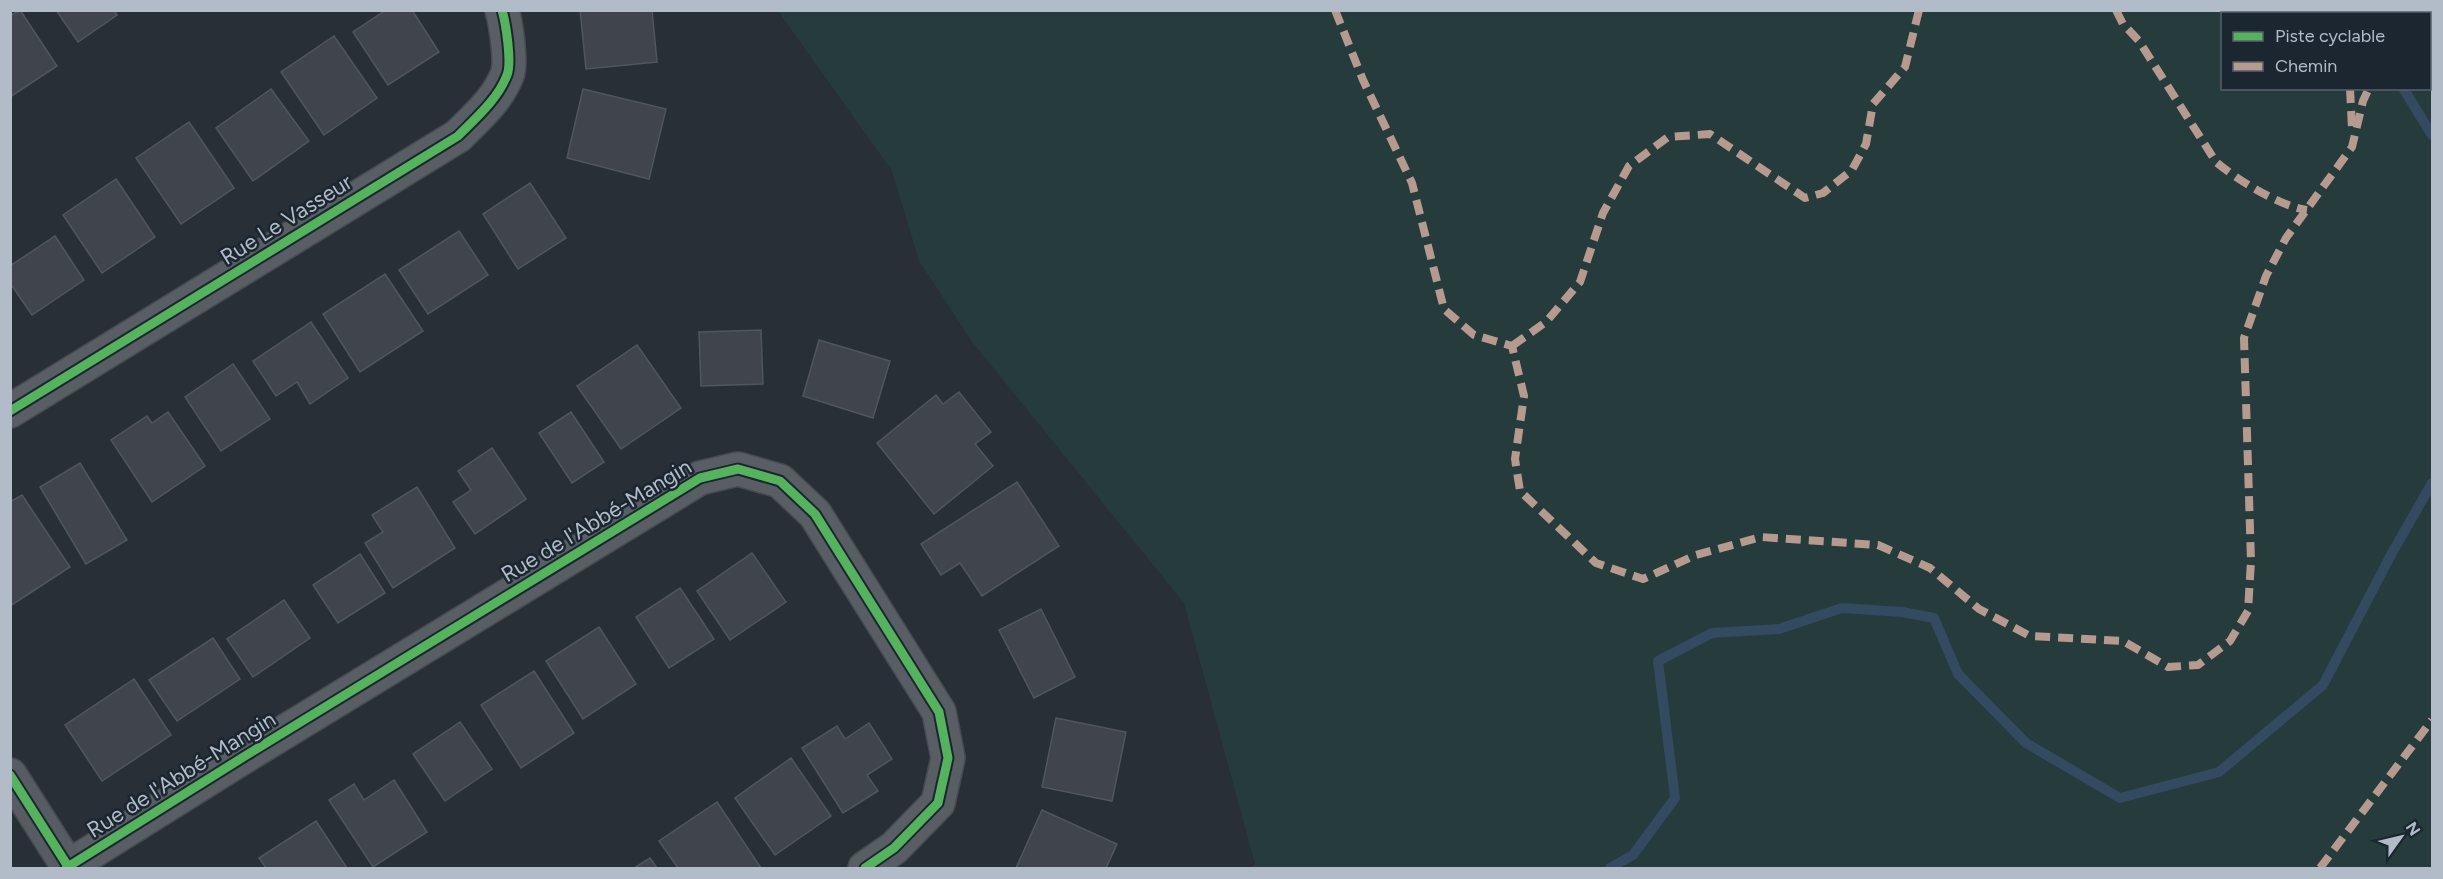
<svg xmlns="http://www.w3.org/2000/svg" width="2443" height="879" font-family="Figtree,sans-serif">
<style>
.green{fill:#253b3c;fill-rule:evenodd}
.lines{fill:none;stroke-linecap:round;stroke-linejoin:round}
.stream{stroke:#344a60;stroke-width:10}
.building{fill:#3f454b;stroke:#50565e;stroke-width:1.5}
.street-casing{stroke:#464b51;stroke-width:36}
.secondary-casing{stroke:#464b51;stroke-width:36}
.street{stroke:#585e64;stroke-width:33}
.secondary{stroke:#575c62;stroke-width:33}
.quiet{stroke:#b69a8f;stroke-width:8;stroke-dasharray:15 8;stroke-linecap:butt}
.cycleway-casing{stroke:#1b2631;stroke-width:13}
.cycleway{stroke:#56b35d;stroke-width:9}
.labels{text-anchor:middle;stroke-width:5;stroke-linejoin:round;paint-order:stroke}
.street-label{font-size:22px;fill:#b1bcc8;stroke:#1b2631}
</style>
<rect width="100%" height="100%" fill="#282f36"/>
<path class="green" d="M778 11H2432V868H1249L1255 864 1184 603 973 343 919 261 892 171ZM2222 14H2430V88H2222Z"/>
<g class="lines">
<g class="stream">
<polyline points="2376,14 2377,10"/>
<polyline points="2403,88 2432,135"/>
<polyline points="1610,868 1633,855 1675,798 1658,661 1712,633 1779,629 1842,608 1902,612 1934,618 1958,674 2026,743 2120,798 2219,772 2323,685 2392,553 2432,483"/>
</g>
</g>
<g class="building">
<polygon points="20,10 57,66 10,97 10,16"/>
<polygon points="56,10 114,10 117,15 78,42"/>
<polygon points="386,10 412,10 439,52 388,85 353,32"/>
<polygon points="580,10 652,10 657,62 586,69"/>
<polygon points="334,36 377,98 324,135 281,72"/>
<polygon points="271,89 309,141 253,181 216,128"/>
<polygon points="583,89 666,109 649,179 567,158"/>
<polygon points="189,122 234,188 181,224 136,158"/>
<polygon points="116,179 155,237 102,273 63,215"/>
<polygon points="530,183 566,238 518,269 483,214"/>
<polygon points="459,231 488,275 428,314 399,270"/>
<polygon points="55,236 84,280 32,315 10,283 10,266"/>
<polygon points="385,274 423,331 360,372 323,314"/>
<polygon points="311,322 348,378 310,404 297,382 276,396 253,361"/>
<polygon points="761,330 763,384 701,386 699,332"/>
<polygon points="819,340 890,361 873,418 803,396"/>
<polygon points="637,345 681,408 621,449 577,386"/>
<polygon points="233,364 270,419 221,451 185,397"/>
<polygon points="959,392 991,432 975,444 993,466 934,514 877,443 936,395 943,404"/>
<polygon points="168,412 205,466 152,502 111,440 147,416 152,423"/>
<polygon points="571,412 604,462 572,483 539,433"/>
<polygon points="492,448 526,499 475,534 453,502 471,490 458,471"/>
<polygon points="80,463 127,540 86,564 40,487"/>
<polygon points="1017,482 1059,546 982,596 960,563 941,575 921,544"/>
<polygon points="417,487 455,548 393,588 365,543 383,532 372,515"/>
<polygon points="22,495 70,567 10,606 10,502"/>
<polygon points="752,553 786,602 730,640 697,591"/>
<polygon points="360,554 385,593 338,623 313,585"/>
<polygon points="680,588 714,639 669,668 636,617"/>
<polygon points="284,600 310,638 253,677 227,639"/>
<polygon points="1041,609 1075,677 1034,698 999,630"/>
<polygon points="599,627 636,684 583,719 546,661"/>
<polygon points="213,638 240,679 177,721 149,680"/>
<polygon points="534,671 574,733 521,768 481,705"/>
<polygon points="134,679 171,735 102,781 65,725"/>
<polygon points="1056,718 1126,732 1112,801 1042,787"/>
<polygon points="460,722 492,769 445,801 413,754"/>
<polygon points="869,723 892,759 867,775 878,791 843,813 802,748 837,726 845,739"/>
<polygon points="791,758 831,816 775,855 735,798"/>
<polygon points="394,780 427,832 373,867 329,800 354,784 364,800"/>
<polygon points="717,802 761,868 678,868 659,841"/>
<polygon points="1042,810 1117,844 1106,868 1016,868"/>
<polygon points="316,821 347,868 266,868 259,858"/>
<polygon points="650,858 657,868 634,868"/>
</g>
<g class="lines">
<g class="street-casing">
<g id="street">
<path d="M10 411 458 136C476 118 498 99 507 75 512 63 506 24 502 10"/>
<polyline points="66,868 245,756 700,478 738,469 780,481 815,514 939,712 948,758 938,803 894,848 865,868"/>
</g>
</g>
<g class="secondary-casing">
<polyline id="secondary" points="10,775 69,868"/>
</g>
<use href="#street" class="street"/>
<use href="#secondary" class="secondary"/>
<g class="quiet">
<polyline points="1335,10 1363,80 1412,183 1444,309 1474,335 1512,346 1524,396 1515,459 1520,491 1596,563 1643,579 1696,555 1761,537 1878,545 1930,568 1979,609 2030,636 2123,641 2168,667 2198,665 2230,641 2248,611 2251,561 2244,338 2266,276 2286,238 2352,147 2363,101 2369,88"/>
<path d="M2116 10 2123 24 2139 41 2216 162C2236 179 2281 207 2307 210"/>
<polyline points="2330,10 2331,14"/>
<polyline points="2414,14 2415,10"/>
<polyline points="2350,88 2352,129"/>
<polyline points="1512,346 1546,322 1580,282 1603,213 1629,166 1668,137 1710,134 1805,198 1823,193 1852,170 1866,144 1873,104 1905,67 1919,10"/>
<polyline points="2320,868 2432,720"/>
</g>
<g class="cycleway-casing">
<g id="cycleway">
<path d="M10 411 458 136C476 118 498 99 507 75 512 63 506 24 502 10"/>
<polyline points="10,775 69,868"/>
<polyline points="66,868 245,756 700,478 738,469 780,481 815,514 939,712 948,758 938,803 894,848 865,868"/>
</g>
</g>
<use href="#cycleway" class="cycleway"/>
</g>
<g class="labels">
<g class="street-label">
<text transform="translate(286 219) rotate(-32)" y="8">Rue Le Vasseur</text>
<text transform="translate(596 520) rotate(-31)" y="8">Rue de l'Abbé-Mangin</text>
<text transform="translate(181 774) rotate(-32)" y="8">Rue de l'Abbé-Mangin</text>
</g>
</g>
<rect width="2443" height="879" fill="none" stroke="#b1bcc8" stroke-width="24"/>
<rect x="2221" y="12" width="210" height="78" fill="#1b2631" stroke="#57626d" stroke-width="1.5"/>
<rect x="2233" y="32" width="30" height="9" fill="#56b35d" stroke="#57626d" stroke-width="1.5"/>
<text x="2275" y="42" font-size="18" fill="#b1bcc8">Piste cyclable</text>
<rect x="2233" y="62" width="30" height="9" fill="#b69a8f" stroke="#57626d" stroke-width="1.5"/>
<text x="2275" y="72" font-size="18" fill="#b1bcc8">Chemin</text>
<g transform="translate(2401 837) rotate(56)" stroke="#1b2631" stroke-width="4.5" paint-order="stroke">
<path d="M0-4.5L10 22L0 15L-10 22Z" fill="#b1bcc8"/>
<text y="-9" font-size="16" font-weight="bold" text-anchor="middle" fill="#b1bcc8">N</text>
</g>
</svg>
